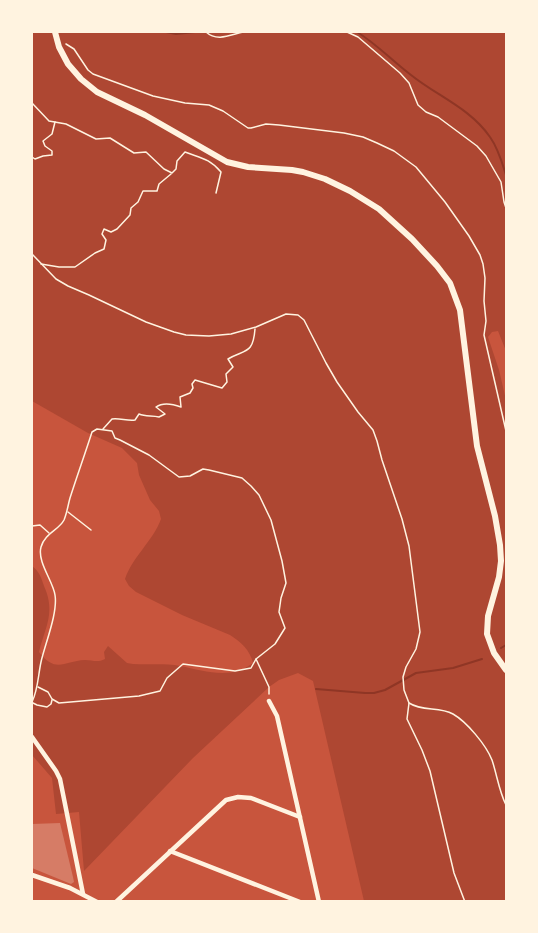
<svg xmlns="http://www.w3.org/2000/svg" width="538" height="933" font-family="'PT Serif',serif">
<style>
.green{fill:#ae4732}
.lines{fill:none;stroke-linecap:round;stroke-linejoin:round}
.stream{stroke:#8f3625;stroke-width:2}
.building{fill:#d67c66}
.path{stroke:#fff3e0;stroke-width:1.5}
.minor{stroke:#fff3e0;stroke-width:4.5}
.secondary{stroke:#fff3e0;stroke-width:6}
</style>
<rect width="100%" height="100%" fill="#c8553d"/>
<path class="green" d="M32 32H506V351L498 331 492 332 488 337 499 370 506 400V901H364L313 681 298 673 279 680 269 687 193 758 84 871 79 812 56 814 52 778 32 755V566C39 571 41 577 44 586 56 613 45 627 39 652 56 674 64 661 85 660 93 660 97 663 105 659L104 652 108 646 127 663 133 664C149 665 165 663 180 666 205 671 231 680 253 663 250 650 241 642 230 635L182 615 136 592 129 586 125 579C133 556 153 541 161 519L159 511 150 500 139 475 137 463 122 448 88 433 32 401Z"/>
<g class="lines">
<g class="stream">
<polyline points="166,32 176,34 195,32"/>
<path d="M357 32C377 44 392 61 411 75 437 96 470 108 490 137 498 148 502 162 506 175"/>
<polyline points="501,648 506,645"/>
<polyline points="316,689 365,693 374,693 385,690 416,673 453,668 482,659"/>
</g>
</g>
<polygon class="building" points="60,823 73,877 74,882 71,884 32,868 32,824"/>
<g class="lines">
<g class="path">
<path d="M206 32C217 42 230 35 243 32"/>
<polyline points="347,32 358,37 400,73 409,83 418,105 426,112 438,117 477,146 486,156 501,182 504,202 506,208"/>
<polyline points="66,44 74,49 88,70 93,74 153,96 185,103 209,105 223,111 248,128 251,128 266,124 279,125 344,133 363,137 377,143 394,151 416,167 445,202 469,236 480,255 483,264 485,278 484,301 486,321 484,335 506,431"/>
<path d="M32 103 49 121 66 124 96 139 110 138 134 153 146 152 164 169 172 173 176 169 177 161 185 152C200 158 209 158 221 172L216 193"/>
<polyline points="32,157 35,159 43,156 52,155 52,151 45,146 43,141 52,134 55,122"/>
<polyline points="32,254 56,279 68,286 89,295 146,322 174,332 186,335 209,336 231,334 256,327 286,314 298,315 304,320 326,363 337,382 358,412 373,430 377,441 382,460 402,519 409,546 420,632 416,649 406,667 403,677 404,690 409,703 407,719 422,750 430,771 454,873 465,902"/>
<polyline points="41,264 59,267 75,267 95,253 104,249 106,240 102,234 104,229 111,232 117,229 130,215 131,208 138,202 143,191 157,191 159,184 171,174"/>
<path d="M103 429 112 419C120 418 127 421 135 420L139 414C146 417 152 415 159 417L165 414 156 407C163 402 173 404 181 407L180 397 190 393 193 388 192 384 195 380 222 388 227 382 226 374 233 367 228 359C245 349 253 355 255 329"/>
<polyline points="68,512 91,530"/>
<polyline points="32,526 40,525 49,533"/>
<polyline points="38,687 48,692 52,699 59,703 139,696 160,691 167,678 183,664 235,671 251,668 256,659"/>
<path d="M32 702C38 690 38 676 41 662 45 644 58 613 55 595 53 581 37 562 41 547 45 533 59 530 64 520 67 513 68 505 70 498 77 476 85 454 92 432L97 429 112 431 115 438 120 440 149 455 179 477 190 476 203 469 209 470 242 478 251 486 259 495 271 520 282 561 286 583 281 598 279 612 285 628 275 644 256 659 269 687V694"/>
<polyline points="33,703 37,705 47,707 51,704 52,700"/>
<path d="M409 703C423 712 439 706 453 714 467 722 486 745 492 760 497 775 499 791 506 805"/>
</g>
<g class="minor">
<polyline points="269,701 277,716 319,902"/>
<polyline points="32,737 56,771 60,779 83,894"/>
<polyline points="170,851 300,902"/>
<polyline points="32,875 70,888 97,902"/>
<polyline points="116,902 226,800 238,797 251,798 300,817"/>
</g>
<polyline class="secondary" points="55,32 59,47 68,64 81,79 97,92 145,115 227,162 248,167 292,170 303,172 325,179 350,191 379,209 412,239 437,266 450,283 460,310 477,446 495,516 500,545 501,561 499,577 488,616 487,634 494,653 506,670"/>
</g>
<rect width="538" height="933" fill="none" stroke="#fff3e0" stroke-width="66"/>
</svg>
